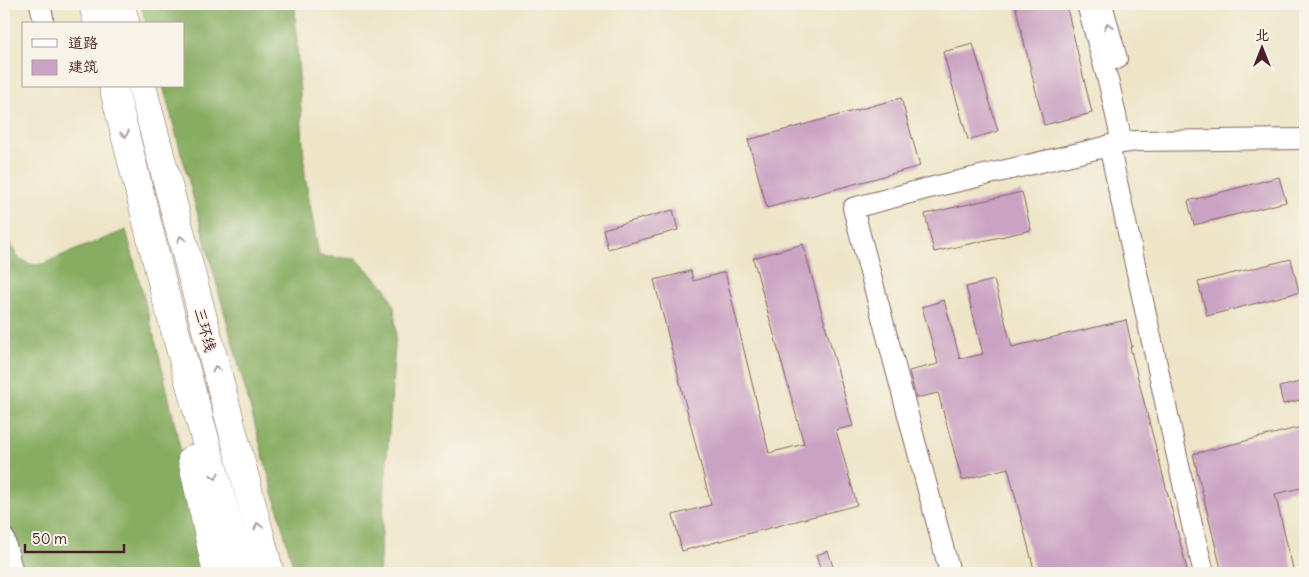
<svg xmlns="http://www.w3.org/2000/svg" width="1309" height="577" font-family="Delius,'LXGW WenKai TC',sans-serif">
<style>
.forest{fill:#87ad62;stroke:#686646}
.building{fill:#caa2c3}
.lines{fill:none;stroke-linecap:round;stroke-linejoin:round}
.minor-casing{stroke:#836462;stroke-width:22}
.highway-casing{stroke:#836462;stroke-width:29}
.minor{stroke:#fff;stroke-width:20}
.highway{stroke:#fff;stroke-width:28}
.oneway{stroke:#ae9aa0}
.labels{text-anchor:middle;stroke-width:4;stroke-linejoin:round;paint-order:stroke}
.street-label{font-size:15px;fill:#4a1f2b;stroke:#f7f3e8}
</style>
<rect width="100%" height="100%" fill="#f7f3e8"/>
<filter id="ink" filterUnits="userSpaceOnUse"><feTurbulence type="fractalNoise" baseFrequency=".02" numOctaves="2"/><feDisplacementMap in="SourceGraphic" scale="10" xChannelSelector="R" yChannelSelector="G"/><feConvolveMatrix kernelMatrix="1 2 1 2 8 2 1 2 1" color-interpolation-filters="sRGB"/></filter>
<filter id="wash" filterUnits="userSpaceOnUse"><feTurbulence type="fractalNoise" baseFrequency=".0096" numOctaves="4" result="noise"/><feDisplacementMap in="SourceGraphic" scale="20" xChannelSelector="R" yChannelSelector="G"/><feGaussianBlur stdDeviation="1.12" result="paint"/><feColorMatrix in="noise" values="0 0 0 0 0 0 0 0 0 0 0 0 0 0 0 0 0 1.4 0 .05"/><feComposite in="paint" operator="in"/></filter>
<g filter="url(#wash)">
<rect width="100%" height="100%" fill="#eee5c8"/>
<g class="forest">
<polygon points="141,4 296,4 295,12 305,176 319,256 356,259 385,287 394,307 396,330 379,573 295,573 163,86 184,86 184,24 146,24"/>
<polygon points="4,227 8,240 18,257 29,264 36,265 43,264 58,257 126,230 161,363 208,573 20,573 4,511"/>
</g>
<g id="blocks">
<g class="building">
<polygon points="1015,4 1066,4 1092,113 1044,125"/>
<polygon points="973,44 998,131 968,140 943,52"/>
<polygon points="901,98 920,166 767,208 748,140"/>
<polygon points="1279,177 1286,202 1194,225 1188,201"/>
<polygon points="1022,192 1031,230 934,252 925,214"/>
<polygon points="673,210 678,230 608,249 603,229"/>
<polygon points="803,244 853,426 836,430 857,505 682,551 673,515 711,505 654,280 691,271 693,281 725,272 769,453 804,444 753,258"/>
<polygon points="1291,259 1299,292 1207,316 1198,282"/>
<polygon points="994,280 1012,347 1126,320 1132,347 1130,347 1188,573 1035,573 1008,468 962,480 938,393 916,398 909,371 938,364 922,307 944,300 960,359 983,354 966,287"/>
<polygon points="1305,381 1305,399 1283,404 1279,387"/>
<polygon points="1305,426 1305,487 1275,494 1294,573 1222,573 1193,454"/>
<polygon points="828,551 835,573 822,573 816,555"/>
</g>
</g>
</g>
<g filter="url(#ink)">
<use href="#blocks" fill-opacity="0" stroke="#836462" stroke-width="1"/>
<g class="lines">
<g class="minor-casing">
<g id="minor">
<polyline points="40,4 43,18"/>
<polyline points="1087,4 1110,88 1122,143"/>
<polyline points="1102,4 1117,59"/>
<polyline points="1109,145 1192,525 1204,573"/>
<polyline points="4,538 13,573"/>
<polyline points="950,573 853,208 925,189 1122,143 1136,141 1305,139"/>
</g>
</g>
<g class="highway-casing">
<g id="highway">
<polyline points="93,4 98,24"/>
<polyline points="120,4 126,24"/>
<polyline points="113,86 165,294 242,573"/>
<polyline points="142,86 270,573"/>
<polyline points="192,459 217,573"/>
</g>
</g>
<use href="#minor" class="minor"/>
<use href="#highway" class="highway"/>
</g>
<defs><path id="oneway-chevron" d="M-2-3.5L2.5 0L-2 3.5" fill="none" stroke-width="1.6" stroke-linecap="round" stroke-linejoin="round" transform="scale(1.25)"/></defs>
<g class="oneway">
<use href="#oneway-chevron" transform="translate(1108 26) rotate(-105)"/>
<use href="#oneway-chevron" transform="translate(125 134) rotate(76)"/>
<use href="#oneway-chevron" transform="translate(181 239) rotate(-105)"/>
<use href="#oneway-chevron" transform="translate(216 369) rotate(-105)"/>
<use href="#oneway-chevron" transform="translate(215 476) rotate(75)"/>
<use href="#oneway-chevron" transform="translate(258 526) rotate(-105)"/>
</g>
</g>
<g class="labels">
<g class="street-label">
<text transform="translate(205 330) rotate(75)" y="5">三环线</text>
</g>
</g>
<rect width="1309" height="577" fill="none" stroke="#f7f3e8" stroke-width="20"/>
<rect x="22" y="22" width="162" height="65" fill="#f7f3e8" stroke="#b29e9c"/>
<rect x="32" y="39" width="25" height="8" fill="#ffffff" stroke="#b29e9c"/>
<text x="68" y="48" font-size="15" fill="#4a1f2b">道路</text>
<rect x="32" y="60" width="25" height="15" fill="#caa2c3" stroke="#b29e9c"/>
<text x="68" y="72" font-size="15" fill="#4a1f2b">建筑</text>
<g transform="translate(1262 48)" stroke="#f7f3e8" stroke-width="4" paint-order="stroke">
<path d="M0-4L9 19L0 12L-9 19Z" fill="#4a1f2b"/>
<text y="-8" font-size="14" font-weight="bold" text-anchor="middle" fill="#4a1f2b">北</text>
</g>
<path d="M25 544v8h99v-8" fill="none" stroke="#4a1f2b" stroke-width="2.5"/>
<text x="32" y="544" font-size="15" fill="#4a1f2b" stroke="#f7f3e8" stroke-width="4" paint-order="stroke">50 m</text>
</svg>
